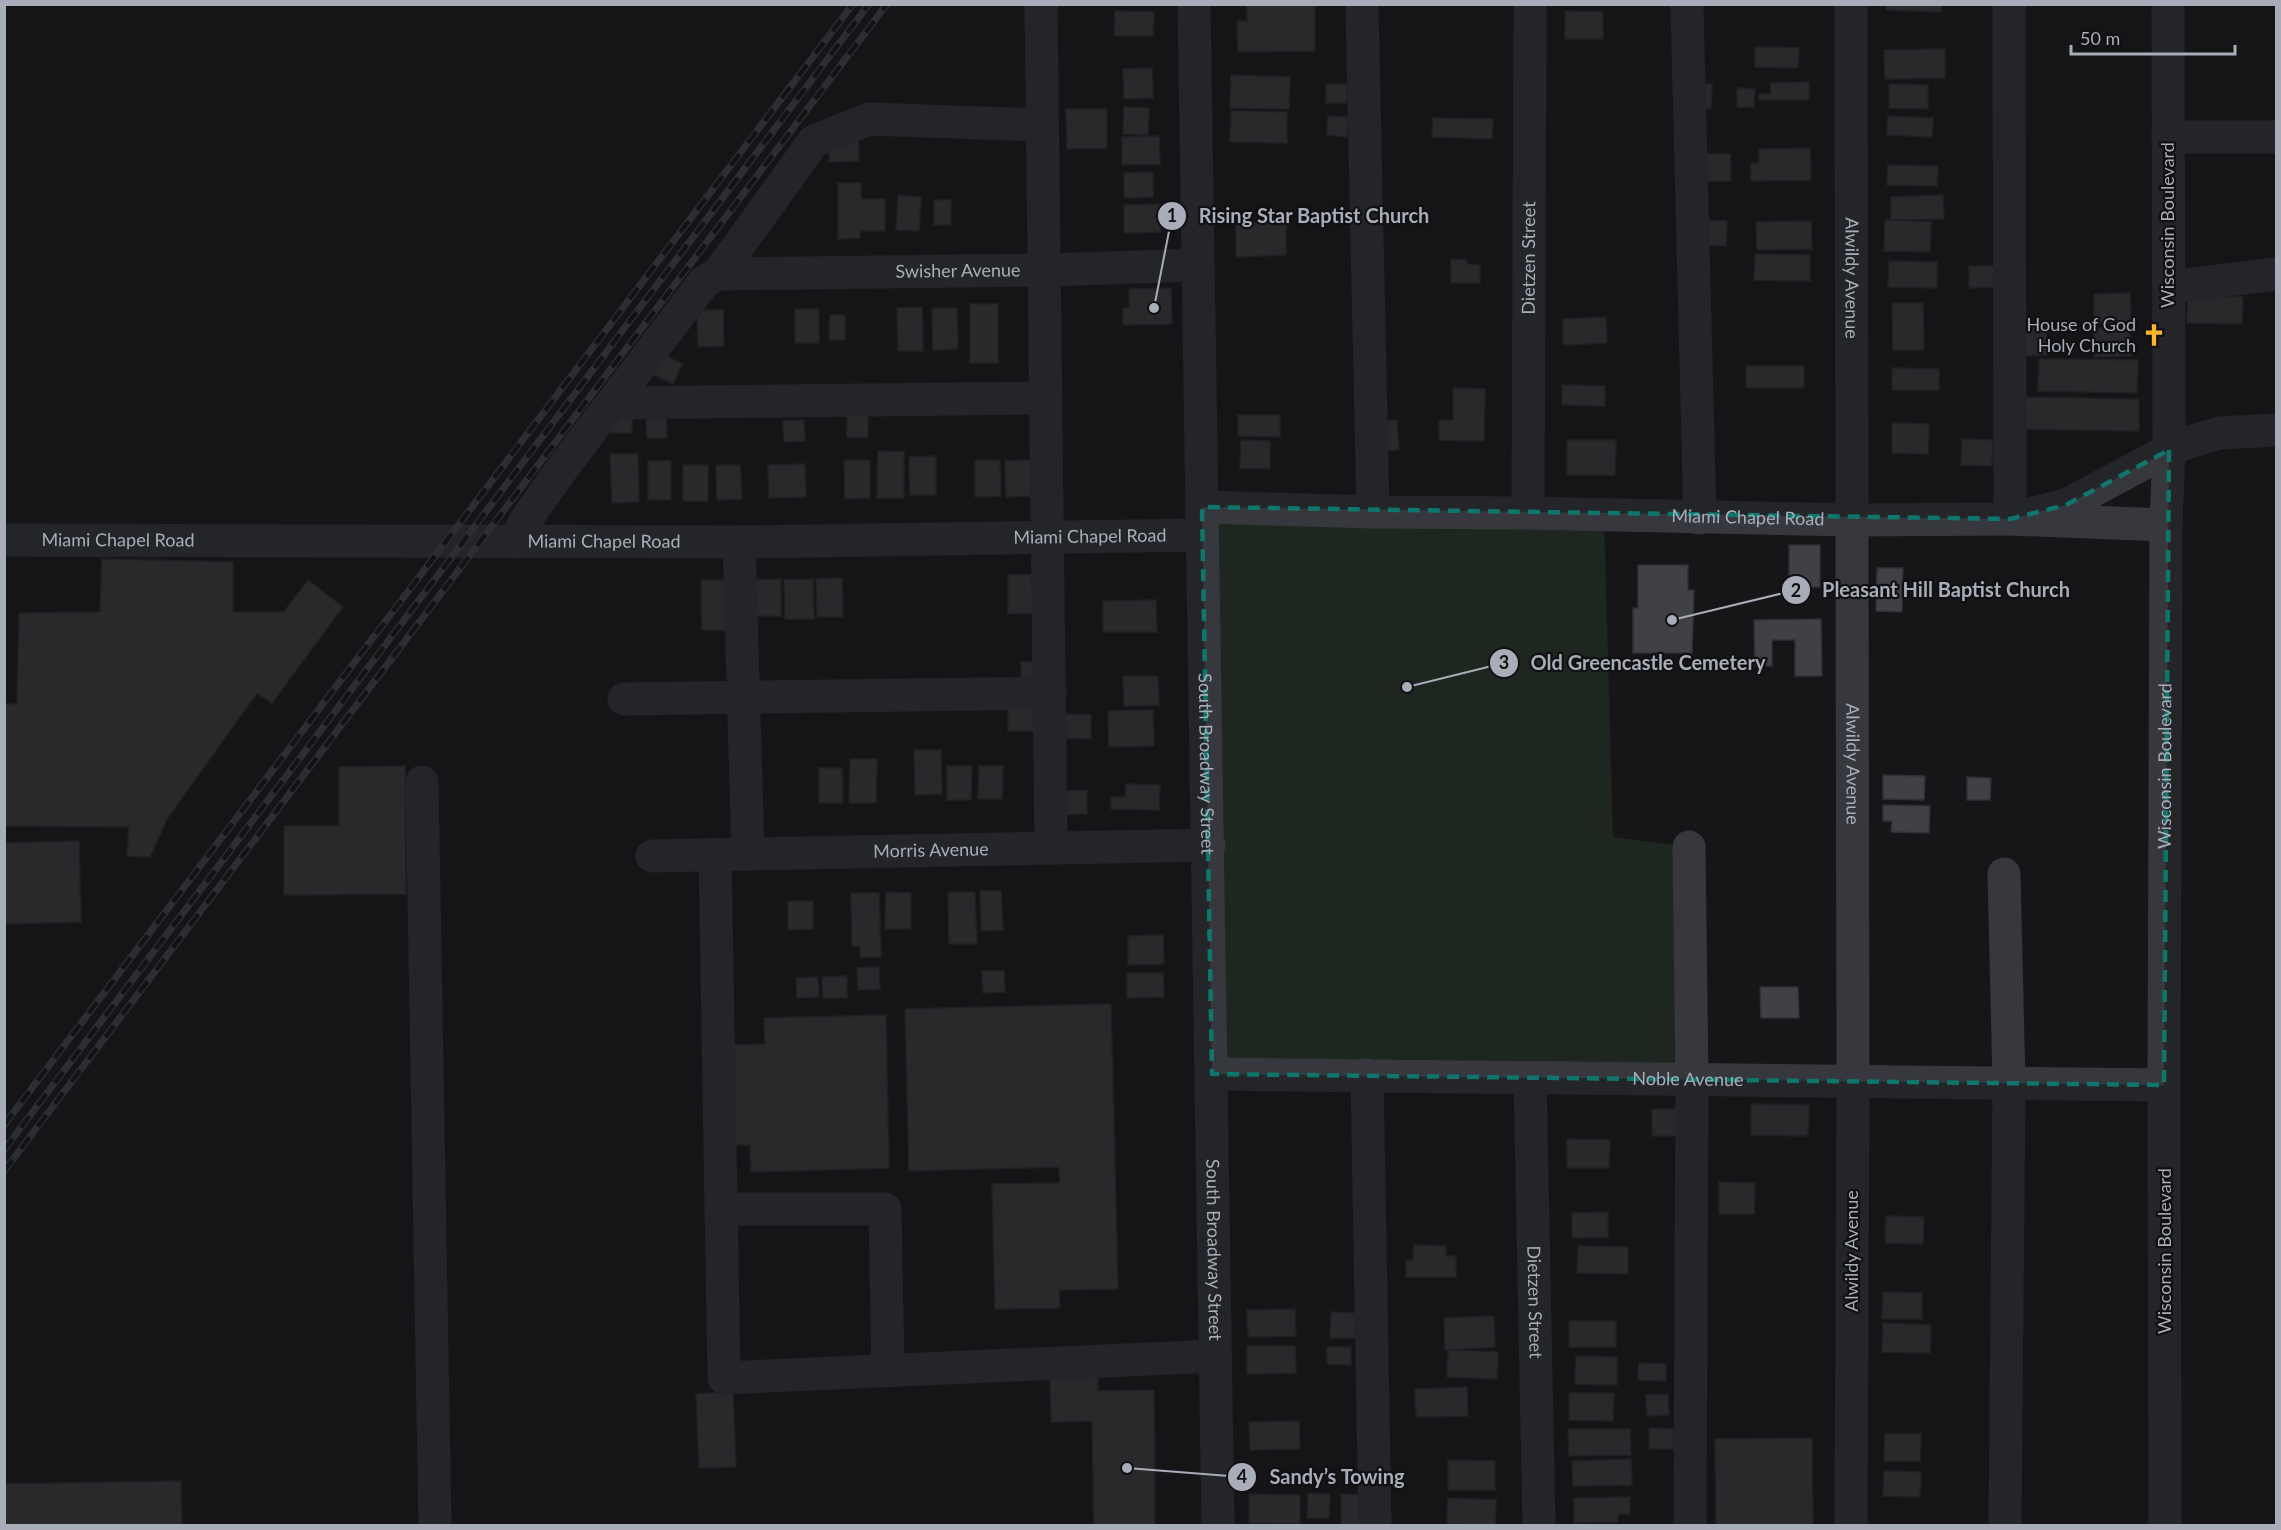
<svg xmlns="http://www.w3.org/2000/svg" width="2281" height="1530" font-family="Lato,sans-serif">
<style>
.green{fill:#1e271f}
.building{fill:#404146;stroke:#303035;stroke-width:1.5}
.lines{fill:none;stroke-linecap:round;stroke-linejoin:round}
.minor{stroke:#37383e;stroke-width:33}
.rail-casing{stroke:#4a4c53;stroke-width:7}
.rail{stroke:#111113;stroke-width:4.5;stroke-dasharray:14;stroke-linecap:butt}
.marked{fill:none;stroke:#0f766e;stroke-width:4.5;stroke-dasharray:12 8;stroke-linejoin:round}
.labels{text-anchor:middle;stroke-width:4.5;stroke-linejoin:round;paint-order:stroke}
.street-label{font-size:18px;fill:#a8adb9;stroke:#111113}
.poi-label{font-size:18px;fill:#a8adb9;stroke:#111113;text-anchor:end}
.leader{fill:none;stroke:#a8adb9;stroke-width:2}
.callout-dot{fill:#a8adb9;stroke:#111113;stroke-width:2}
.mark-label{font-size:18px;text-anchor:middle;font-weight:bold;fill:#111}
.callout-label{font-size:20px;text-anchor:middle;font-weight:bold;fill:#a8adb9;stroke:#111113;stroke-width:4.5;stroke-linejoin:round;paint-order:stroke}
</style>
<rect width="100%" height="100%" fill="#161618"/>
<polygon class="green" points="1202,507 1604,515 1613,837 1689,847 1692,1079 1212,1074"/>
<g class="building">
<polygon points="1247,4 1315,4 1315,51 1238,52 1237,21 1247,21"/>
<polygon points="1886,4 1941,4 1941,12 1886,10"/>
<polygon points="1115,11 1154,12 1153,36 1114,36"/>
<polygon points="1565,11 1603,12 1603,39 1565,39"/>
<polygon points="1755,47 1799,48 1798,68 1755,67"/>
<polygon points="1945,49 1945,78 1885,79 1884,50"/>
<polygon points="1152,68 1153,98 1124,99 1123,69"/>
<polygon points="1231,75 1290,77 1289,109 1230,108"/>
<polygon points="1809,82 1809,100 1759,100 1759,94 1771,94 1770,83"/>
<rect x="1326" y="84" width="21" height="19"/>
<polygon points="1696,84 1712,84 1711,109 1695,108"/>
<polygon points="1889,84 1928,85 1928,109 1889,108"/>
<polygon points="1737,88 1755,89 1754,107 1737,107"/>
<polygon points="1124,107 1149,108 1148,135 1123,134"/>
<polygon points="1066,109 1107,109 1107,148 1067,149"/>
<polygon points="1231,111 1287,112 1287,143 1230,142"/>
<polygon points="1328,116 1348,117 1347,137 1327,135"/>
<polygon points="1888,116 1933,118 1932,137 1887,135"/>
<polygon points="1433,118 1493,119 1492,139 1432,137"/>
<polygon points="858,136 859,161 829,162 829,137"/>
<polygon points="1159,136 1160,164 1122,165 1122,137"/>
<polygon points="1810,148 1811,180 1751,181 1751,163 1759,163 1759,149"/>
<polygon points="1704,154 1730,154 1731,181 1705,181"/>
<polygon points="1888,165 1938,166 1937,186 1887,185"/>
<polygon points="1153,172 1153,197 1124,198 1124,173"/>
<polygon points="838,183 861,183 861,199 885,199 885,231 860,231 860,238 838,239"/>
<polygon points="898,195 921,197 919,231 896,230"/>
<polygon points="1943,195 1944,219 1891,220 1891,197"/>
<rect x="934" y="200" width="17" height="25"/>
<polygon points="1160,204 1160,232 1124,233 1124,205"/>
<polygon points="1701,220 1727,221 1726,246 1700,245"/>
<polygon points="1885,220 1931,222 1930,252 1884,251"/>
<polygon points="1811,221 1812,249 1757,250 1756,222"/>
<polygon points="1286,222 1286,255 1236,257 1236,223"/>
<polygon points="1755,254 1810,255 1810,281 1754,280"/>
<polygon points="1451,259 1467,260 1467,264 1480,265 1480,283 1451,283"/>
<polygon points="1889,261 1937,262 1937,288 1888,287"/>
<polygon points="1969,266 1995,266 1995,287 1969,288"/>
<polygon points="1171,288 1172,324 1123,325 1123,308 1129,308 1129,289"/>
<polygon points="2130,293 2131,323 2094,324 2094,294"/>
<polygon points="2188,296 2243,297 2242,324 2187,323"/>
<polygon points="1892,303 1923,303 1924,350 1893,350"/>
<rect x="970" y="304" width="28" height="59"/>
<polygon points="922,307 923,351 898,351 897,308"/>
<polygon points="932,308 957,308 958,349 933,350"/>
<rect x="795" y="309" width="24" height="34"/>
<polygon points="697,310 723,310 724,346 698,347"/>
<polygon points="830,315 845,315 845,340 829,340"/>
<polygon points="1606,317 1607,343 1563,345 1563,319"/>
<polygon points="2023,325 2046,325 2047,355 2023,356"/>
<polygon points="2094,328 2130,328 2131,356 2094,357"/>
<polygon points="660,353 682,364 673,384 650,373"/>
<polygon points="2039,359 2138,360 2137,393 2038,391"/>
<rect x="1746" y="366" width="58" height="22"/>
<polygon points="1892,368 1939,369 1939,390 1892,390"/>
<polygon points="1562,385 1605,386 1605,406 1562,405"/>
<polygon points="1453,388 1485,389 1484,441 1439,440 1439,420 1453,420"/>
<polygon points="2023,397 2139,399 2139,431 2022,429"/>
<polygon points="611,415 632,416 632,433 611,433"/>
<polygon points="847,415 868,415 868,438 847,437"/>
<polygon points="1238,415 1280,415 1280,437 1238,436"/>
<polygon points="666,417 667,438 647,438 646,418"/>
<polygon points="804,420 805,441 784,442 783,421"/>
<polygon points="1397,420 1399,450 1376,451 1375,421"/>
<polygon points="1892,423 1929,424 1928,454 1892,453"/>
<polygon points="1962,439 1993,440 1992,466 1961,465"/>
<polygon points="1241,440 1270,441 1270,469 1240,468"/>
<polygon points="1567,440 1616,440 1615,475 1567,475"/>
<polygon points="878,451 904,452 904,498 877,498"/>
<polygon points="610,454 638,454 639,502 612,503"/>
<polygon points="936,456 936,495 910,495 909,457"/>
<polygon points="844,460 870,460 870,498 845,499"/>
<polygon points="975,460 1000,460 1001,496 975,497"/>
<polygon points="1031,460 1032,496 1006,497 1005,461"/>
<rect x="648" y="461" width="23" height="39"/>
<polygon points="805,464 806,497 769,498 768,465"/>
<rect x="683" y="465" width="25" height="36"/>
<polygon points="716,465 740,465 742,499 717,500"/>
<rect x="1789" y="545" width="31" height="42"/>
<polygon points="102,559 233,562 233,612 284,612 308,580 343,607 272,703 257,693 167,819 150,857 127,856 129,827 4,826 4,704 17,704 19,613 100,612"/>
<polygon points="1638,565 1688,565 1688,590 1694,590 1692,653 1633,653 1633,608 1638,608"/>
<polygon points="1877,568 1903,568 1902,612 1876,611"/>
<polygon points="1032,574 1033,613 1008,614 1008,575"/>
<polygon points="842,578 843,617 817,617 816,579"/>
<polygon points="781,579 781,616 754,616 753,580"/>
<polygon points="813,579 814,619 785,619 784,580"/>
<polygon points="701,580 729,580 729,630 702,630"/>
<polygon points="1156,600 1157,632 1103,632 1103,601"/>
<polygon points="1821,619 1822,676 1795,676 1795,640 1772,640 1772,666 1755,666 1754,620"/>
<polygon points="1021,662 1040,662 1040,682 1021,681"/>
<polygon points="1123,676 1158,676 1159,705 1124,706"/>
<rect x="1008" y="706" width="28" height="25"/>
<polygon points="1153,710 1154,746 1109,747 1108,711"/>
<polygon points="1066,714 1091,715 1091,739 1066,738"/>
<polygon points="914,750 941,750 942,794 915,795"/>
<polygon points="850,759 877,759 876,803 849,803"/>
<polygon points="405,766 406,894 284,895 284,826 339,826 339,767"/>
<polygon points="947,766 972,766 971,800 947,800"/>
<polygon points="979,766 1003,766 1002,799 978,799"/>
<polygon points="819,768 842,768 843,803 819,803"/>
<polygon points="1883,775 1925,776 1924,800 1883,799"/>
<polygon points="1967,777 1991,778 1990,800 1967,800"/>
<polygon points="1126,784 1160,785 1159,810 1111,809 1111,797 1125,797"/>
<polygon points="1087,790 1087,814 1062,815 1061,791"/>
<polygon points="1883,805 1930,806 1929,833 1891,832 1892,821 1883,821"/>
<polygon points="79,841 81,922 4,924 4,843"/>
<polygon points="980,891 1001,891 1003,930 981,931"/>
<polygon points="886,892 911,893 911,929 885,929"/>
<polygon points="948,892 975,892 977,944 949,944"/>
<polygon points="851,893 879,893 881,957 860,957 860,946 852,946"/>
<polygon points="788,901 813,901 813,929 788,930"/>
<polygon points="1163,935 1164,964 1128,965 1128,936"/>
<polygon points="879,967 880,989 858,990 857,968"/>
<polygon points="982,971 1004,971 1005,992 983,993"/>
<polygon points="1127,973 1163,973 1164,997 1127,998"/>
<polygon points="847,976 847,998 823,998 822,977"/>
<polygon points="818,977 819,997 797,998 796,978"/>
<polygon points="1760,987 1798,987 1799,1018 1761,1018"/>
<polygon points="1111,1004 1118,1289 1059,1290 1060,1308 995,1309 992,1184 1060,1183 1059,1167 909,1171 905,1009"/>
<polygon points="886,1015 889,1168 751,1172 750,1145 735,1145 733,1045 765,1044 764,1018"/>
<polygon points="1751,1104 1809,1105 1808,1136 1751,1135"/>
<rect x="1652" y="1109" width="26" height="27"/>
<polygon points="1567,1139 1610,1140 1609,1168 1567,1168"/>
<polygon points="1719,1182 1755,1183 1754,1214 1719,1214"/>
<polygon points="1608,1212 1608,1237 1572,1238 1572,1213"/>
<polygon points="1886,1216 1924,1217 1923,1244 1885,1243"/>
<polygon points="1414,1245 1446,1246 1446,1256 1456,1256 1456,1277 1406,1277 1406,1260 1413,1261"/>
<polygon points="1578,1246 1628,1247 1628,1274 1577,1273"/>
<polygon points="1883,1292 1922,1293 1922,1319 1882,1319"/>
<polygon points="1295,1309 1296,1336 1248,1337 1247,1310"/>
<polygon points="1331,1312 1355,1313 1355,1338 1330,1338"/>
<polygon points="1494,1316 1495,1347 1445,1350 1444,1318"/>
<rect x="1569" y="1321" width="47" height="26"/>
<polygon points="1883,1323 1931,1325 1930,1353 1882,1352"/>
<polygon points="1247,1346 1295,1346 1296,1373 1247,1374"/>
<polygon points="1327,1347 1351,1347 1351,1365 1327,1364"/>
<polygon points="1448,1350 1498,1352 1497,1379 1447,1377"/>
<polygon points="1576,1356 1617,1357 1617,1385 1575,1384"/>
<polygon points="1639,1363 1666,1364 1666,1381 1638,1380"/>
<polygon points="1098,1373 1098,1391 1154,1390 1155,1526 1094,1526 1092,1421 1051,1422 1050,1374"/>
<polygon points="1467,1387 1468,1416 1416,1417 1415,1389"/>
<polygon points="733,1392 736,1467 699,1468 696,1394"/>
<polygon points="1569,1393 1614,1393 1613,1421 1569,1420"/>
<polygon points="1668,1394 1669,1415 1647,1416 1646,1395"/>
<polygon points="1299,1421 1300,1449 1250,1450 1249,1422"/>
<polygon points="1649,1428 1674,1429 1674,1449 1649,1449"/>
<polygon points="1568,1429 1630,1429 1631,1455 1569,1456"/>
<polygon points="1885,1434 1921,1434 1920,1461 1884,1461"/>
<polygon points="1812,1438 1813,1526 1716,1526 1715,1439"/>
<polygon points="1631,1459 1632,1485 1573,1486 1572,1461"/>
<polygon points="1448,1460 1495,1461 1495,1490 1448,1490"/>
<polygon points="1884,1471 1921,1472 1920,1497 1883,1496"/>
<polygon points="181,1481 182,1526 4,1526 4,1484"/>
<polygon points="1308,1493 1330,1494 1329,1518 1307,1518"/>
<polygon points="1249,1494 1300,1495 1300,1524 1249,1523"/>
<polygon points="1341,1494 1367,1495 1366,1526 1341,1525"/>
<polygon points="1630,1497 1630,1514 1618,1514 1618,1522 1574,1523 1574,1498"/>
<polygon points="1448,1498 1496,1500 1495,1525 1447,1524"/>
</g>
<g class="lines">
<g class="minor">
<polyline points="1041,4 1051,848"/>
<path id="s1" d="M1194 4 1218 1526"/>
<path id="s2" d="M1851 4 1853 1080 1851 1526"/>
<polyline points="2009,4 2010,519 2166,525"/>
<polyline points="1362,8 1373,512"/>
<polyline points="1687,8 1700,518"/>
<polyline points="2168,137 2276,137"/>
<path id="s3" d="M718 274 1044 270 1198 265"/>
<polyline points="2169,287 2276,274"/>
<polyline points="614,403 1046,398"/>
<path id="s4" d="M1202 507 1373 512 1528 513 1851 520 2010 519 2066 505 2169 450 2189 442 2220 433 2276 430"/>
<path id="s5" d="M1528 513 1530 4"/>
<path id="s6" d="M4 540 739 542 1202 535"/>
<polyline points="515,542 525,521 564,466 704,282 718,274 814,141 869,119 1042,125"/>
<polyline points="739,542 748,854"/>
<polyline points="624,699 1050,693"/>
<polyline points="422,782 435,1526"/>
<polyline points="1689,847 1692,1079 1690,1526"/>
<polyline points="715,854 724,1378 1215,1356"/>
<path id="s7" d="M652 856 1209 845"/>
<polyline points="2004,874 2009,1083 2005,1526"/>
<path id="s8" d="M1212 1074 2164 1085"/>
<polyline points="1367,1075 1375,1526"/>
<path id="s9" d="M1530 1078 1539 1526"/>
<polyline points="721,1209 885,1209 888,1371"/>
<path id="s10" d="M2165 1526 2164 1085 2166 525 2169 450 2168 4"/>
</g>
<g class="rail-casing">
<g id="rail">
<polyline points="4,1125 853,4"/>
<polyline points="4,1150 869,4"/>
<polyline points="4,1171 887,4"/>
</g>
</g>
<use href="#rail" class="rail"/>
</g>
<path d="M0 0H2281V1530H0ZM2169 450 2164 1085 1212 1074 1202 507 2010 519 2066 505Z" fill="#161618" fill-opacity=".55" fill-rule="evenodd"/>
<path class="marked" d="M2169 450 2164 1085 1212 1074 1202 507 2010 519 2066 505Z"/>
<defs>
<g id="church-bare" transform="scale(1.8)"><path d="M-1.2-6h2.4v3.5h3.3v2.4h-3.3V6h-2.4V-.1h-3.3v-2.4h3.3Z" fill="#fcb52b" stroke="#111113" stroke-width="2.5" paint-order="stroke"/></g>
</defs>
<g fill-rule="evenodd">
<use href="#church-bare" x="2154" y="335"/>
</g>
<g class="labels">
<g class="street-label">
<text transform="translate(2168 225) rotate(-90)" y="6">Wisconsin Boulevard</text>
<text dy="6" stroke="none"><textPath href="#s5" startOffset="255">Dietzen Street</textPath></text>
<text dy="6" stroke="none"><textPath href="#s3" startOffset="240">Swisher Avenue</textPath></text>
<text dy="6" stroke="none"><textPath href="#s2" startOffset="274">Alwildy Avenue</textPath></text>
<text dy="6" stroke="none"><textPath href="#s4" startOffset="546">Miami Chapel Road</textPath></text>
<text dy="6" stroke="none"><textPath href="#s6" startOffset="1086">Miami Chapel Road</textPath></text>
<text dy="6" stroke="none"><textPath href="#s6" startOffset="114">Miami Chapel Road</textPath></text>
<text dy="6" stroke="none"><textPath href="#s6" startOffset="600">Miami Chapel Road</textPath></text>
<text dy="6" stroke="none"><textPath href="#s1" startOffset="760">South Broadway Street</textPath></text>
<text dy="6" stroke="none"><textPath href="#s2" startOffset="760">Alwildy Avenue</textPath></text>
<text dy="6" stroke="none"><textPath href="#s10" startOffset="760">Wisconsin Boulevard</textPath></text>
<text dy="6" stroke="none"><textPath href="#s7" startOffset="279">Morris Avenue</textPath></text>
<text dy="6" stroke="none"><textPath href="#s8" startOffset="476">Noble Avenue</textPath></text>
<text dy="6" stroke="none"><textPath href="#s1" startOffset="1246">South Broadway Street</textPath></text>
<text transform="translate(1852 1251) rotate(-90)" y="6">Alwildy Avenue</text>
<text transform="translate(2165 1251) rotate(-90)" y="6">Wisconsin Boulevard</text>
<text dy="6" stroke="none"><textPath href="#s9" startOffset="224">Dietzen Street</textPath></text>
</g>
<g class="poi-label">
<text x="2136" y="331">House of God<tspan x="2136" dy="21">Holy Church</tspan></text>
</g>
</g>
<path class="leader" d="M1154 308L1172 216M1672 620L1796 590M1407 687L1504 663M1127 1468L1242 1477"/>
<g class="callout-dot">
<circle cx="1154" cy="308" r="6"/>
<circle cx="1672" cy="620" r="6"/>
<circle cx="1407" cy="687" r="6"/>
<circle cx="1127" cy="1468" r="6"/>
<circle cx="1172" cy="216" r="15"/>
<circle cx="1796" cy="590" r="15"/>
<circle cx="1504" cy="663" r="15"/>
<circle cx="1242" cy="1477" r="15"/>
</g>
<g class="mark-label">
<text x="1172" y="222">1</text>
<text x="1796" y="597">2</text>
<text x="1504" y="669">3</text>
<text x="1242" y="1483">4</text>
</g>
<g class="callout-label">
<text x="1314" y="223">Rising Star Baptist Church</text>
<text x="1946" y="597">Pleasant Hill Baptist Church</text>
<text x="1648" y="670">Old Greencastle Cemetery</text>
<text x="1337" y="1484">Sandy’s Towing</text>
</g>
<rect width="2281" height="1530" fill="none" stroke="#a8adb9" stroke-width="12"/>
<path d="M2071 45v9h164v-9" fill="none" stroke="#a8adb9" stroke-width="3"/>
<text x="2080" y="45" font-size="18" fill="#a8adb9" stroke="#111113" stroke-width="4.5" paint-order="stroke">50 m</text>
</svg>
